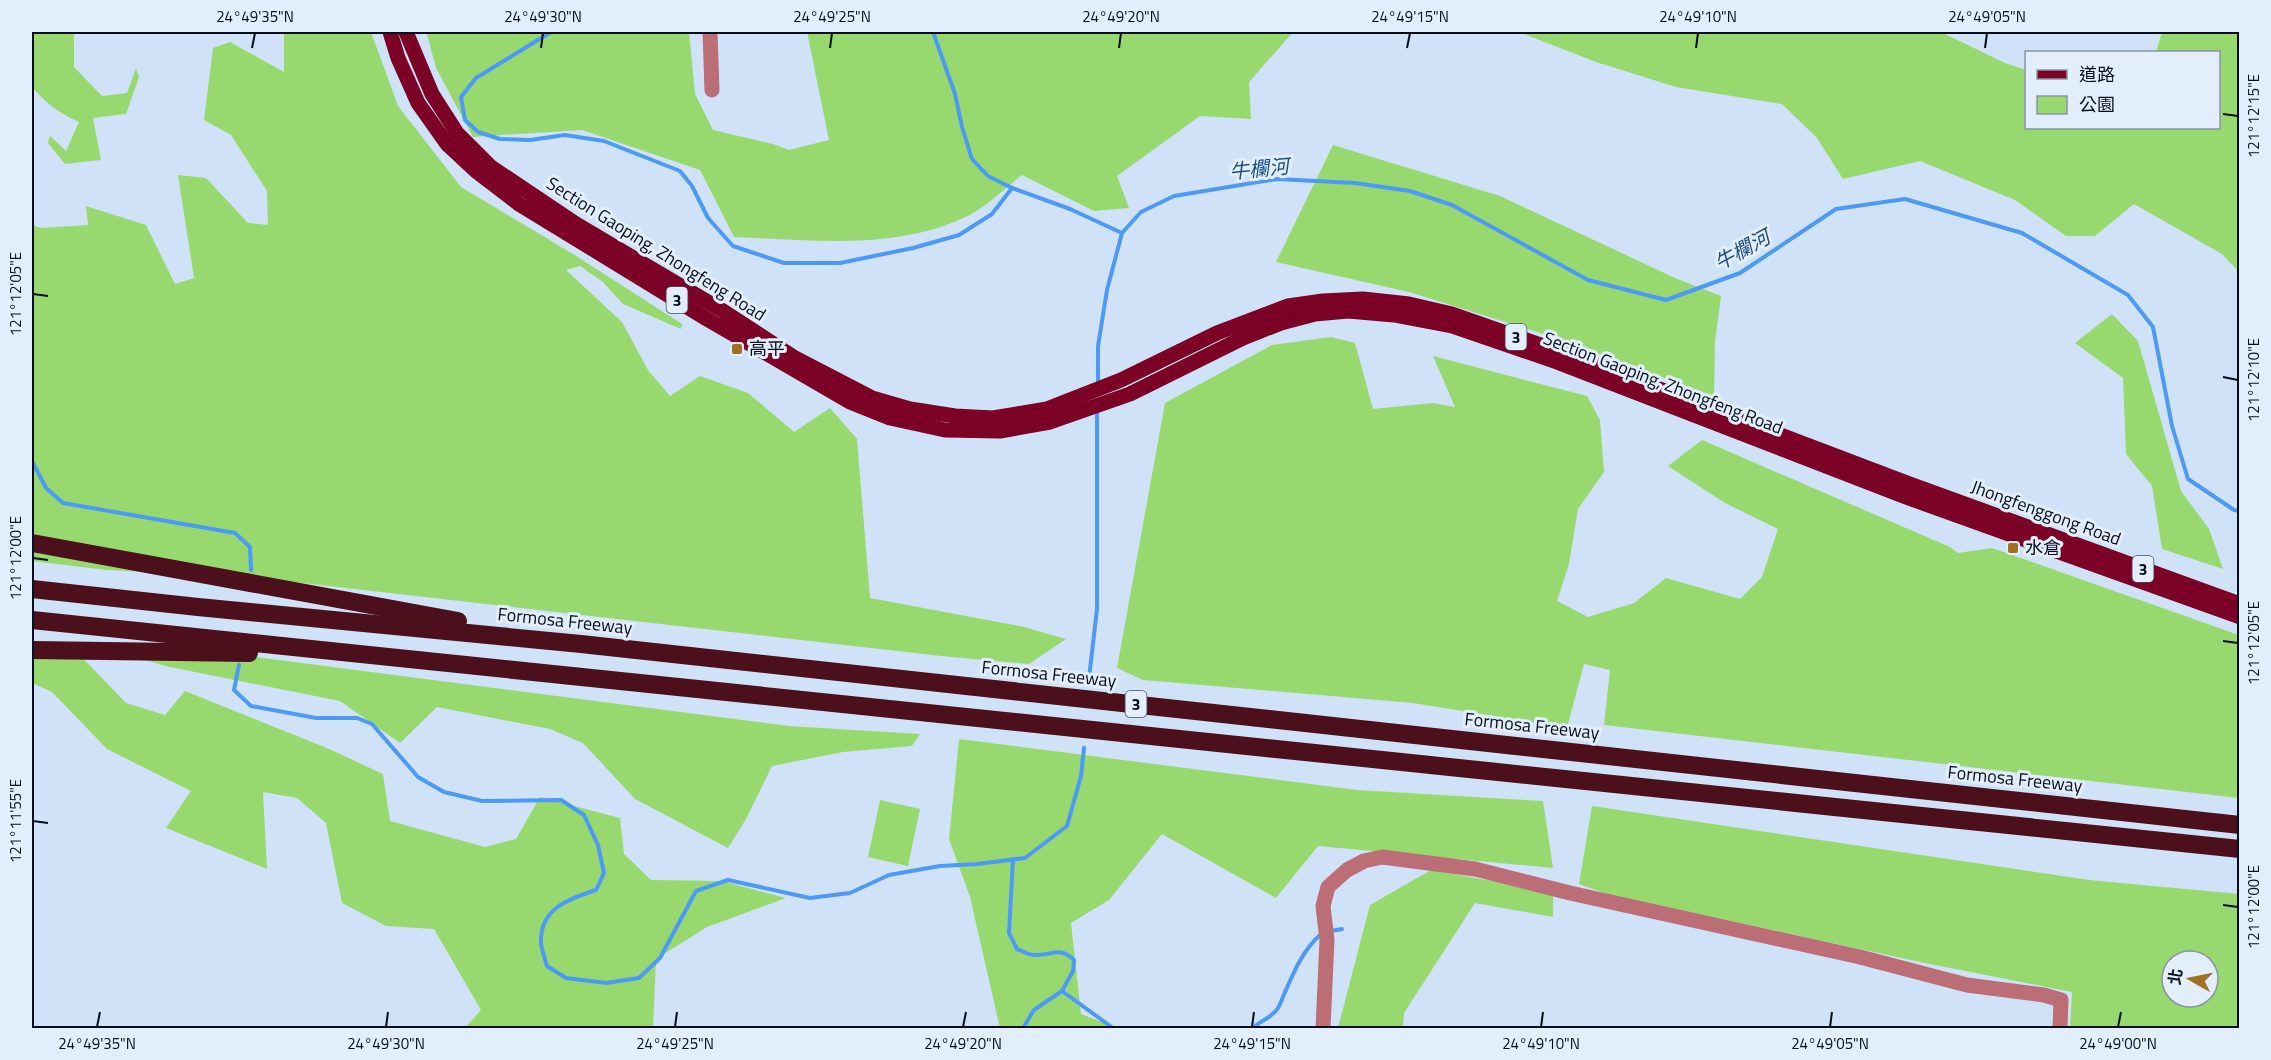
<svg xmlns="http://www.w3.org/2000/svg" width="2271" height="1060" font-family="'Titillium Web','Noto Sans TC',sans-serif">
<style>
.green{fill:#97d96f;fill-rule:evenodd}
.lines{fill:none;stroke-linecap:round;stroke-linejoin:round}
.stream{stroke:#4c99f7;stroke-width:4}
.minor{stroke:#bb6e75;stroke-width:15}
.major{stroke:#7c0127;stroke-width:15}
.highway{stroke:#4b101b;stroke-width:18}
.ticks{fill:none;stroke:#050e1a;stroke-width:2}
.poi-dot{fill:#a07024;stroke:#e3eefd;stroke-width:2}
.labels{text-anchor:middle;stroke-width:6;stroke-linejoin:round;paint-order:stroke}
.shield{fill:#e3eefd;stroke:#48515e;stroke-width:1.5}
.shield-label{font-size:16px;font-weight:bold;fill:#050e1a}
.street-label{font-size:18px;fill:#050e1a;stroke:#e3eefd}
.poi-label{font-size:18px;fill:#050e1a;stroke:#e3eefd;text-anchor:start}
.water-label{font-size:20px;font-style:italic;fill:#194d88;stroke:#e3eefd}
.neatline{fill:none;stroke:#050e1a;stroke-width:2}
.ticks-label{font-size:15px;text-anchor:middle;fill:#050e1a}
</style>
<rect width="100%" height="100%" fill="#d0e2f8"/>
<g class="green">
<path d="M32 32H74V67L102 96 127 93 136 68 139 77 126 114 93 118 101 160 65 164 48 143 50 136 66 151 79 122C61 115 44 101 32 87Z"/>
<polygon points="284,32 371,32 398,106 461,187 573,254 682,324 681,329 623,304 603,282 580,266 566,270 622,322 648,370 670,396 700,376 748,393 794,432 830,408 857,439 870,598 1024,627 1066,639 1029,664 941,656 249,577 106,570 32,561 32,225 41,228 88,225 86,206 146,225 175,284 194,278 178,175 206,178 248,223 268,225 267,191 231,135 204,120 213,48 230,42 284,72"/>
<path d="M433 32H689L695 94 713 130 773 144 789 150 829 140 807 32H1293L1249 82 1251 119 1200 116 1117 176 1129 208 1094 211 1022 175C1005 188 987 206 968 216 895 251 811 240 734 237L700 170 582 130 473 137 436 68 427 34Z"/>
<polygon points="1519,32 1941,32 2005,63 2026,70 2026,128 2218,128 2218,52 2156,52 2162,32 2239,32 2239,272 2222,254 2134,204 2095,236 2066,236 2015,200 1920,161 1843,179 1817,138 1782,104 1676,87 1596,62"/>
<polygon points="1333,145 1500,196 1675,278 1721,296 1715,342 1714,396 1540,333 1409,292 1276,262"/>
<polygon points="2112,314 2138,341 2181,491 2209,529 2223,569 2162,549 2152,486 2126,454 2123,378 2075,343"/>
<polygon points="1331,337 1355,343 1373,409 1433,403 1455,407 1433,356 1587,396 1600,420 1604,472 1578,509 1569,564 1557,601 1588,617 1634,603 1666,578 1740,599 1762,577 1778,529 1725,503 1668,466 1702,440 1950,547 1958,553 1992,548 2239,635 2239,798 1604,725 1610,670 1584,664 1567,728 1413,703 1143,680 1117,668 1165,403 1272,345"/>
<polygon points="32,642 72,647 126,703 165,715 185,691 327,748 383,774 390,821 485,847 516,839 540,797 620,818 624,854 651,880 722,881 786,898 707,927 656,959 653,1028 465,1028 481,1010 434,929 386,926 342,903 326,823 297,798 263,792 267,869 166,828 191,791 107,749 52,692 32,683"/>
<polygon points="118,651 209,651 789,726 920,734 912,746 843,752 772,766 746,819 728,848 635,799 583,743 550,729 437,707 400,743 340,701 165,666"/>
<polygon points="959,739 1357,790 1543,801 1553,868 1318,846 1276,898 1162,834 1109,900 1071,923 1081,1014 1117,1028 1000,1028 970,897 949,839"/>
<polygon points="880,800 920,809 908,866 868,857"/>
<path d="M1592 806 2089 880 2239 894V1028H2070L2072 992 1920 962 1607 894 1579 884ZM2172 961H2208V997H2172Z"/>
<polygon points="1431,870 1553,892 1553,917 1475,903 1404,1013 1403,1028 1338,1028 1370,905"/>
</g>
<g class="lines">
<g class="stream">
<polyline points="551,32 476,78 461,97 465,120 478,132 500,139 530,140 565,135 604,141 680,171 692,186 708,218 733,246 784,263 840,263 913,248 959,235 992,214 1012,188"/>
<polyline points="933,32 955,94 962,127 972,159 988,176 1012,188 1070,209 1122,233"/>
<polyline points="1098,385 1098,346 1107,290 1122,233 1141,212 1174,196 1277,179 1355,183 1410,191 1452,205 1588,280 1666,300 1740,273 1836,209 1905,199 2022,233 2128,295 2153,327 2172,426 2188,479 2234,510 2240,511"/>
<polyline points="32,461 46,488 63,503 235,533 250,547 251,570"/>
<path d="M239 665 234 690 251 706 316 718H357L372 724 418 777 444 792 482 801 561 800 584 815 598 845 604 873 596 890C568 899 539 909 541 944 542 951 545 959 547 966L566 978 606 983 639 978 660 958 696 891 728 880 810 898 850 893 889 875 940 866 977 864 1025 858 1067 826 1081 776 1084 748"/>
<polyline points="1089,678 1097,609 1097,411"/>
<path d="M1013 859 1009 933 1017 949C1023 951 1030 956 1036 955 1053 955 1060 946 1074 960L1073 971 1062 991 1034 1010 1023 1028"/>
<polyline points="1331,931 1342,929"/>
<polyline points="1062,991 1113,1028"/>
<path d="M1253 1028C1261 1020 1272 1018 1278 1008 1281 1003 1283 996 1286 990 1295 969 1304 949 1321 934"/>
</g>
<g class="minor">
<polyline points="710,32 712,90"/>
<polyline points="1323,1028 1327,940 1323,906 1328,887 1347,870 1364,861 1382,857 1475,869 1570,893 1860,957 1967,985 2044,995 2061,1000 2060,1028"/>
</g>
<g class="major">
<polyline points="390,32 398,58 418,103 447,144 476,171 519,204 707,319 850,402 890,418 945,430 1000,431 1050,422 1130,394 1243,338 1281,323 1315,314 1348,311 1394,315 1452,326 1557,362 1906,497 2240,617"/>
<polyline points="406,32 432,94 457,133 491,167 576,224 723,311 795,358 872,398 910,409 955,416 993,418 1047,409 1121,380 1217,333 1288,306 1323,301 1363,299 1409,304 1452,314 1578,358 1907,483 2240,604"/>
</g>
<g class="highway">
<polyline points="32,543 458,621"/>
<polyline points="32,589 198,607 581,644 2240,825"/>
<polyline points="32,620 2240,849"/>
<polyline points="32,650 249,653"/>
</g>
</g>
<path class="ticks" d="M252 48 255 33M541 48 543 33M830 48 832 33M1119 48 1121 33M1407 48 1410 33M1696 48 1698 33M1985 48 1987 33M2223 114 2238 116M33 294 48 296M2223 377 2238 380M33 558 48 560M2223 641 2238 643M33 821 48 823M2223 905 2238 907M97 1027 100 1012M386 1027 388 1012M675 1027 677 1012M963 1027 966 1012M1252 1027 1254 1012M1541 1027 1543 1012M1830 1027 1832 1012M2118 1027 2121 1012"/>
<g class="poi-dot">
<rect x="731" y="343" width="12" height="12" rx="3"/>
<rect x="2007" y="542" width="12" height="12" rx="3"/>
</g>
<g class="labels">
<g class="shield">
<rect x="666.5" y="287" width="21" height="26" rx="4.5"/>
<rect x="1505.5" y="324" width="21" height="26" rx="4.5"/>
<rect x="2132.5" y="556" width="21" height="26" rx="4.5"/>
<rect x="1125.5" y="691" width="21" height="26" rx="4.5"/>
</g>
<g class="shield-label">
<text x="677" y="306">3</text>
<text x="1516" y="343">3</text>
<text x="2143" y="575">3</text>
<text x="1136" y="710">3</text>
</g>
<g class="street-label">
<text transform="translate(656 249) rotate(32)" y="6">Section Gaoping, Zhongfeng Road</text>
<text transform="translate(1663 383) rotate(21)" y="6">Section Gaoping, Zhongfeng Road</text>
<text transform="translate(2046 513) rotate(20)" y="6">Jhongfenggong Road</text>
<text transform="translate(565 621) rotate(6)" y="6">Formosa Freeway</text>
<text transform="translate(1049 674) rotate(6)" y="6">Formosa Freeway</text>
<text transform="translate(1532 726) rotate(6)" y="6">Formosa Freeway</text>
<text transform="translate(2015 779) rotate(6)" y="6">Formosa Freeway</text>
</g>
<g class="poi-label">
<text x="749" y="355">高平</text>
<text x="2025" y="554">水倉</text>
</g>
<g class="water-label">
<text transform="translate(1259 169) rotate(-6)" y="7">牛欄河</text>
<text transform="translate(1742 250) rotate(-29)" y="7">牛欄河</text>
</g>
</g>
<rect width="2271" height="1060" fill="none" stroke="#e3eefd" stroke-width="66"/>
<rect x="2025" y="51" width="195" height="78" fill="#e3eefd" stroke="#8a94a2" stroke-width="1.5"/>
<rect x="2037" y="70" width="30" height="9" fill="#7c0127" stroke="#8a94a2" stroke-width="1.5"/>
<text x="2079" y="81" font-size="18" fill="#050e1a">道路</text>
<rect x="2037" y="96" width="30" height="18" fill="#97d96f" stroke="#8a94a2" stroke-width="1.5"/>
<text x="2079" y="111" font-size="18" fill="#050e1a">公園</text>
<g transform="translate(2190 979) rotate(279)"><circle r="28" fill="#e3eefd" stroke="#8a94a2" stroke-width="1.5"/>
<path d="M0-4.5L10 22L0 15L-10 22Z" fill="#a07024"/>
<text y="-9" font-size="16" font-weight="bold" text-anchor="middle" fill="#050e1a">北</text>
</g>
<rect x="33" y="33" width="2205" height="994" class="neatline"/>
<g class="ticks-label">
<text x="255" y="22">24°49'35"N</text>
<text x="543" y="22">24°49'30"N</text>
<text x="832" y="22">24°49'25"N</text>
<text x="1121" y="22">24°49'20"N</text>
<text x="1410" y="22">24°49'15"N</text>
<text x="1698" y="22">24°49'10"N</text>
<text x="1987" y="22">24°49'05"N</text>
<text transform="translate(2254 116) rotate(-90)" y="5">121°12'15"E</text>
<text transform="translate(16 294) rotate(-90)" y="5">121°12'05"E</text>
<text transform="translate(2254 380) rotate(-90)" y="5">121°12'10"E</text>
<text transform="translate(16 558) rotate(-90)" y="5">121°12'00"E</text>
<text transform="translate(2254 643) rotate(-90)" y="5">121°12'05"E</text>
<text transform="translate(16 821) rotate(-90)" y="5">121°11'55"E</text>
<text transform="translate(2254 907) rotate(-90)" y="5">121°12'00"E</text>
<text x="97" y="1049">24°49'35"N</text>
<text x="386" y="1049">24°49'30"N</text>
<text x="675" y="1049">24°49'25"N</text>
<text x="963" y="1049">24°49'20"N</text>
<text x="1252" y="1049">24°49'15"N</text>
<text x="1541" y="1049">24°49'10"N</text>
<text x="1830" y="1049">24°49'05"N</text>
<text x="2118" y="1049">24°49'00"N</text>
</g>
</svg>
